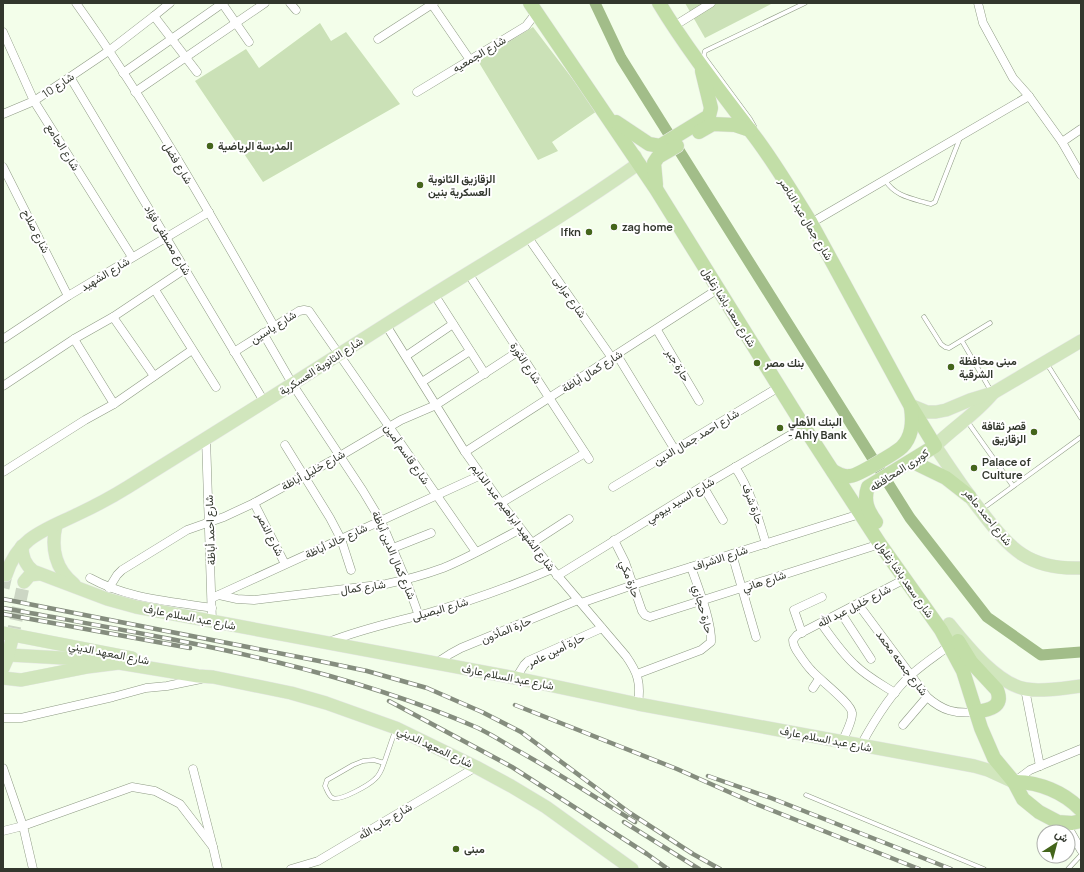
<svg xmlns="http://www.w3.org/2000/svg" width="1084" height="872" font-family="Manrope,Vazirmatn,sans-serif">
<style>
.green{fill:#cbe1b7}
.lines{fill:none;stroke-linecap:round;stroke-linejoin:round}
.canal{stroke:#a2bd89;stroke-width:11}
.primary-tunnel{stroke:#ccd6c4;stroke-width:13;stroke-dasharray:13 6;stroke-linecap:butt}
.service-casing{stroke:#8e9a84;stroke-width:5}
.minor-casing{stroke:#8e9a84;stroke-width:9}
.primary-casing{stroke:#e6e7e6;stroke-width:14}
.trunk-casing{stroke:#e6e7e6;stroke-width:15}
.service{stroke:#fff;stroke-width:4}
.minor{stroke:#fff;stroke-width:8}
.primary{stroke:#d1e6bd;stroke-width:13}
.trunk{stroke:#c2dea7;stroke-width:14}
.rail-casing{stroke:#858d7e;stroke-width:4.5}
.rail{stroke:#fff;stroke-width:3;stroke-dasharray:9;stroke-linecap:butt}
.poi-dot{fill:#44651b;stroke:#fff;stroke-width:1.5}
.labels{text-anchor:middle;stroke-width:4;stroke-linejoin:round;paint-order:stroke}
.street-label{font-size:11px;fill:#32372d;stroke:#fff}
.poi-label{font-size:11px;font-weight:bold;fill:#32372d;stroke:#fff;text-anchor:start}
</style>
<rect width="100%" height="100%" fill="#f3feea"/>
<g class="green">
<polygon points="685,3 773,3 705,38"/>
<polygon points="320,23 331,41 346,32 400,104 263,182 195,81 246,49 259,68"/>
<polygon points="533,27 597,111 552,142 558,151 538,160 478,61"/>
</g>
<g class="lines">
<polyline class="canal" points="595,3 621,58 910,518 987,617 1041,655 1081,652"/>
<g class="primary-tunnel">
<polyline points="3,588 6,575"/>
<polyline points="12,639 24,582"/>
</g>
<g class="service-casing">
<g id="service">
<polyline points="754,126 750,119 705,58 704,55 705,51 805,3"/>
<path d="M885 180C895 196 910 198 927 203L931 204 935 202 960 138"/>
<polyline points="924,317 941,344 945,347 949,348 990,323"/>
<polyline points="962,341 991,391"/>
<polyline points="1047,364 1081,418"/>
<polyline points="967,421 1013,486"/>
<polyline points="982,509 1081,437"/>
<path d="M384 763C382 769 380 775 375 779 369 785 341 801 333 798 329 797 327 790 325 786L327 780 353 765 363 761 374 760 384 763 395 731"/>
<polyline points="806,795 984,869"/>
<polyline points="1068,869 1081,855"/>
</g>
</g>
<g class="minor-casing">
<g id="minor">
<path d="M76 3C149 105 212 217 274 326"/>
<polyline points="222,3 249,42"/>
<polyline points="290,3 296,10"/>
<polyline points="431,3 470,60"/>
<polyline points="978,3 983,23 1013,78 1029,96 1062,142 1081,175"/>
<polyline points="154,16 197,72"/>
<polyline points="674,26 711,3"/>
<polyline points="3,32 34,101 132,257"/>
<polyline points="378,39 434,3"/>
<polyline points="123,73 223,3"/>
<polyline points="70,77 265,403"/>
<polyline points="135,92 265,3"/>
<polyline points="417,92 526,26 536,13"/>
<polyline points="3,114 34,101 70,77 110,50 154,16 170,3"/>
<polyline points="1062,142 1081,129"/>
<polyline points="3,167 68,296"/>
<polyline points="811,223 1029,96"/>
<polyline points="527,236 612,358"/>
<polyline points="468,273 589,459"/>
<polyline points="155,290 216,387"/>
<polyline points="434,294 485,374"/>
<polyline points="113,317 154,376"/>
<path d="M386 325 465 452 501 503 552 569 626 656C638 673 641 683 638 704"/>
<polyline points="657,330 699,401"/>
<polyline points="263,333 293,385 363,491 381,521 406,580 419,616"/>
<polyline points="3,339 68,296 209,212"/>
<polyline points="74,339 114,404"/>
<polyline points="234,352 299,311 304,310 309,311 476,552"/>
<polyline points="617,355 675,450"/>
<polyline points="406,356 453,324"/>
<polyline points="422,382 470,351"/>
<polyline points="3,386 74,339 113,317 185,269"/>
<polyline points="206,438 212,621"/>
<polyline points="285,445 330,518 341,539 351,570"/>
<polyline points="465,452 718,289"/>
<path d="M735 467C751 491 758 517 766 544"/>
<polyline points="3,472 85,420 114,404 192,350"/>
<polyline points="703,486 723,520"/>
<polyline points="613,487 779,387"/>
<polyline points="254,503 285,564"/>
<polyline points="501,503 585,453"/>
<polyline points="614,540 625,562 642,611 645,615 650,617 880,544"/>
<polyline points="532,543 569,519"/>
<polyline points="393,548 431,533"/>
<polyline points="732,554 756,637"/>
<polyline points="557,576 703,486 804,427"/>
<path d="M90 578C128 599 170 601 212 608"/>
<polyline points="109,588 117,575 122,570 187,530 224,517 254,503 340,456 401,420 436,405 519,351"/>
<path d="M219 595 237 599 254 600 386 584C405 580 424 575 443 568 470 557 495 542 521 529"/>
<polyline points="212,598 481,475"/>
<polyline points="581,603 633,585 860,514"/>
<path d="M858 604 927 697C943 711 955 714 976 712"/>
<polyline points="841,613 871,659"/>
<path d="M821 623C831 637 841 652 854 664 866 676 881 684 895 693"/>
<polyline points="802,633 794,610 822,597"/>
<path d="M329 642C361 629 395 622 428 613 471 601 512 586 552 569"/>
<polyline points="436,663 450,654 461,648 578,600"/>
<path d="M637 674 701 650 711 642C712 622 698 587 691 567"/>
<polyline points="516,678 524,665 528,661 602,628"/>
<polyline points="813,688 819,679"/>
<polyline points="1025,689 1040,766"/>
<polyline points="3,718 21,718 113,697 146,688 167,686 201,679"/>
<polyline points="903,725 927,697"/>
<path d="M842 742C845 735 853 720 852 713 852 704 820 680 812 671 807 666 803 660 799 654 796 650 793 645 793 640L797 635 905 579"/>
<path d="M861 745C874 721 890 694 911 675 923 664 937 655 950 645"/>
<polyline points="3,768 23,826 33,869"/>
<polyline points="193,769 213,847 218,869"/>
<polyline points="1014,782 1030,770 1081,749"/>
<polyline points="1065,822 1081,850"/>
<polyline points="3,831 23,826 132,787 155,791 180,804 213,847"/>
<polyline points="291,869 318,861 476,767"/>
</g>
</g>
<g class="primary-casing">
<g id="primary">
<path d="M993 393C976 414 954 427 935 446 950 468 964 490 981 511 1010 549 1029 570 1081 568"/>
<polyline points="910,405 927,412 936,412 946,410 970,400 993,393 1081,341"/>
<path d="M56 525C51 547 55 569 74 584"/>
<path d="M22 546C22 557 25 564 33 571L107 599 136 607 516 678 638 704 974 766 988 770 1014 782"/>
<path d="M6 575C18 537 45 530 78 514 95 506 112 497 128 487 154 471 179 455 205 439 277 394 349 348 420 303 492 258 566 215 635 166L637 163 635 156"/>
<polyline points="24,582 30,575 39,574"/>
<path d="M949 624C966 645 997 684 1026 689 1042 692 1064 688 1081 686"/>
<polyline points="3,633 132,658"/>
<polyline points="9,655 99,660"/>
<polyline points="3,668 7,659 12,639"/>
<polyline points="3,678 21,680 87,667 119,663 198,676 213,677 291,693 326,703 396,728 476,767 511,786 546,807 632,869"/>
</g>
</g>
<g class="trunk-casing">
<g id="trunk">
<polyline points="530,3 656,189 804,427 880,544 941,630 963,671 981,728 994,758 1014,782 1023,799 1039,812 1058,822 1072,823 1081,821"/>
<path d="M659 3C688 51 724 96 758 141 777 167 794 195 811 223L910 405 935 446 868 487C863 501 868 511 876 522"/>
<polyline points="616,122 649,144 660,146 709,116 711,108 702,71"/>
<polyline points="699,132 713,124 735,125 750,130"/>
<polyline points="656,185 654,163 658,157 677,146"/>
<polyline points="911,461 946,478 969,496"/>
<path d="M833 471C838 474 844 477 850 476 857 476 897 452 902 447 912 437 913 421 911 408"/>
<path d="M958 641 971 662 997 690C1004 707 989 710 976 712"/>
<path d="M1014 782C1039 782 1064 792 1081 810"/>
</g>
</g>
<use href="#service" class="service"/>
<use href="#minor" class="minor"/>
<use href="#primary" class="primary"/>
<use href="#trunk" class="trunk"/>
<g class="rail-casing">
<g id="rail">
<polyline points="3,599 319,661 367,671 427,688 482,712 521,732 630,813 693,854 720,869"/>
<path d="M3 608C164 638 327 662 478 728 490 734 502 741 513 748 555 771 595 797 635 822"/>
<polyline points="3,614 190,648"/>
<polyline points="389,701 512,767 647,854 668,869"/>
<polyline points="515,705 677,769 756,804 919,869"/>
<polyline points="708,776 771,798 951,869"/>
<polyline points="624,822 699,869"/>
</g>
</g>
<use href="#rail" class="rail"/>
</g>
<g class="poi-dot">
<circle cx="210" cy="146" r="4"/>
<circle cx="420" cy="185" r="4"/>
<circle cx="614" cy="227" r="4"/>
<circle cx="589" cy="232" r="4"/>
<circle cx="757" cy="363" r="4"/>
<circle cx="951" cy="367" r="4"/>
<circle cx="780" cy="428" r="4"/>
<circle cx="1034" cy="432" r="4"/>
<circle cx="974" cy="468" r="4"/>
<circle cx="456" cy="849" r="4"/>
</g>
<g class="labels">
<g class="street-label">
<text transform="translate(479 54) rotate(-31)" y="4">شارع الجمعيه</text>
<text transform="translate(58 85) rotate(-34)" y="4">شارع 10</text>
<text transform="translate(63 147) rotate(58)" y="4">شارع الجامع</text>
<text transform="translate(178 163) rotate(59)" y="4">شارع فضل</text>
<text transform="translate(806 219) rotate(59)" y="4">شارع جمال عبد الناصر</text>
<text transform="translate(36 231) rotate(63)" y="4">شارع صلاح</text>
<text transform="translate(168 240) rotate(59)" y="4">شارع مصطفى فؤاد</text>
<text transform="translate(105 274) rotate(-31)" y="4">شارع الشهيد</text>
<text transform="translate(570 297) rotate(55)" y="4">شارع عرابى</text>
<text transform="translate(729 307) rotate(58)" y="4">شارع سعد باشا زغلول</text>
<text transform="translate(273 327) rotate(-32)" y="4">شارع ياسين</text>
<text transform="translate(526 363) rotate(57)" y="4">شارع الثورة</text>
<text transform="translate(678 365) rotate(59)" y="4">حارة جبر</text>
<text transform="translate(321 366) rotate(-33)" y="4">شارع الثانوية العسكرية</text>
<text transform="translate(592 371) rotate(-32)" y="4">شارع كمال أباظة</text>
<text transform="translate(696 437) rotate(-31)" y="4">شارع احمد جمال الدين</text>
<text transform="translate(407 454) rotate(55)" y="4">شارع قاسم أمين</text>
<text transform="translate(313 470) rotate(-29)" y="4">شارع خليل أباظة</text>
<text transform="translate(899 470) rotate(-33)" y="4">كوبرى المحافظه</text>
<text transform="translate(680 500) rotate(-31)" y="4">شارع السيد بيومي</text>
<text transform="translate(753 504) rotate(70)" y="4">حارة شرف</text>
<text transform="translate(513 517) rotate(53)" y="4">شارع الشهيد ابراهيم عبد الدايم</text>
<text transform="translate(988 517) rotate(51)" y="4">شارع احمد ماهر</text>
<text transform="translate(210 530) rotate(-92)" y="4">شارع احمد أباظة</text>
<text transform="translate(270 534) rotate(63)" y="4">شارع النصر</text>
<text transform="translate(336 541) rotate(-25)" y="4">شارع خالد أباظة</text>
<text transform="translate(394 555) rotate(67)" y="4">شارع كمال الدين أباظة</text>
<text transform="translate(720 558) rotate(-18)" y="4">شارع الاشراف</text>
<text transform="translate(630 579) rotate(70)" y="4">حارة مكي</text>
<text transform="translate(905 579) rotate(55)" y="4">شارع سعد باشا زغلول</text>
<text transform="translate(764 581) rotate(-18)" y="4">شارع هاني</text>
<text transform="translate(363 587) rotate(-8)" y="4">شارع كمال</text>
<text transform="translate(854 606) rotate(-27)" y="4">شارع خليل عبد الله</text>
<text transform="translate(440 609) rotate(-16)" y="4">شارع البصيلى</text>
<text transform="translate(703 609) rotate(75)" y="4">حارة حجازي</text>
<text transform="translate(190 617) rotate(11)" y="4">شارع عبد السلام عارف</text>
<text transform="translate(506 630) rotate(-22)" y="4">حارة المأذون</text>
<text transform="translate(556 650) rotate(-26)" y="4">حارة أمين عامر</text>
<text transform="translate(109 653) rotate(11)" y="4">شارع المعهد الديني</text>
<text transform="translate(902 663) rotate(53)" y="4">شارع جمعه محمد</text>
<text transform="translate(508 677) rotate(11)" y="4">شارع عبد السلام عارف</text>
<text transform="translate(826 739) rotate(11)" y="4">شارع عبد السلام عارف</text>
<text transform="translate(435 747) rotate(25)" y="4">شارع المعهد الديني</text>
<text transform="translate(385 821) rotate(-31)" y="4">شارع جاب الله</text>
</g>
<g class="poi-label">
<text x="218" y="150">المدرسة الرياضية</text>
<text x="428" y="183">الزقازيق الثانوية<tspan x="428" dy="13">العسكرية بنين</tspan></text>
<text x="622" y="231">zag home</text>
<text x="581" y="236" text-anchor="end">lfkn</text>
<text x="959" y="365">مبنى محافظة<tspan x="959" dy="13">الشرقية</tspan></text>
<text x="765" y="367">بنك مصر</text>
<text x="788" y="426">البنك الأهلي<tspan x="788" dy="13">- Ahly Bank</tspan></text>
<text x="1026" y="430" text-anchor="end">قصر ثقافة<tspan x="1026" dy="13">الزقازيق</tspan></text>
<text x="982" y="466">Palace of<tspan x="982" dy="13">Culture</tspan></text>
<text x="464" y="853">مبنى</text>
</g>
</g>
<rect width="1084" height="872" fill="none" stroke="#32372d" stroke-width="8"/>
<g transform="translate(1056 844) rotate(36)"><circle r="19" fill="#ffffff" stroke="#adafab"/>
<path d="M0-3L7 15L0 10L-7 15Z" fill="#44651b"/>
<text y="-6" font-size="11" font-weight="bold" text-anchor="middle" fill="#32372d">ش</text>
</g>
</svg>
